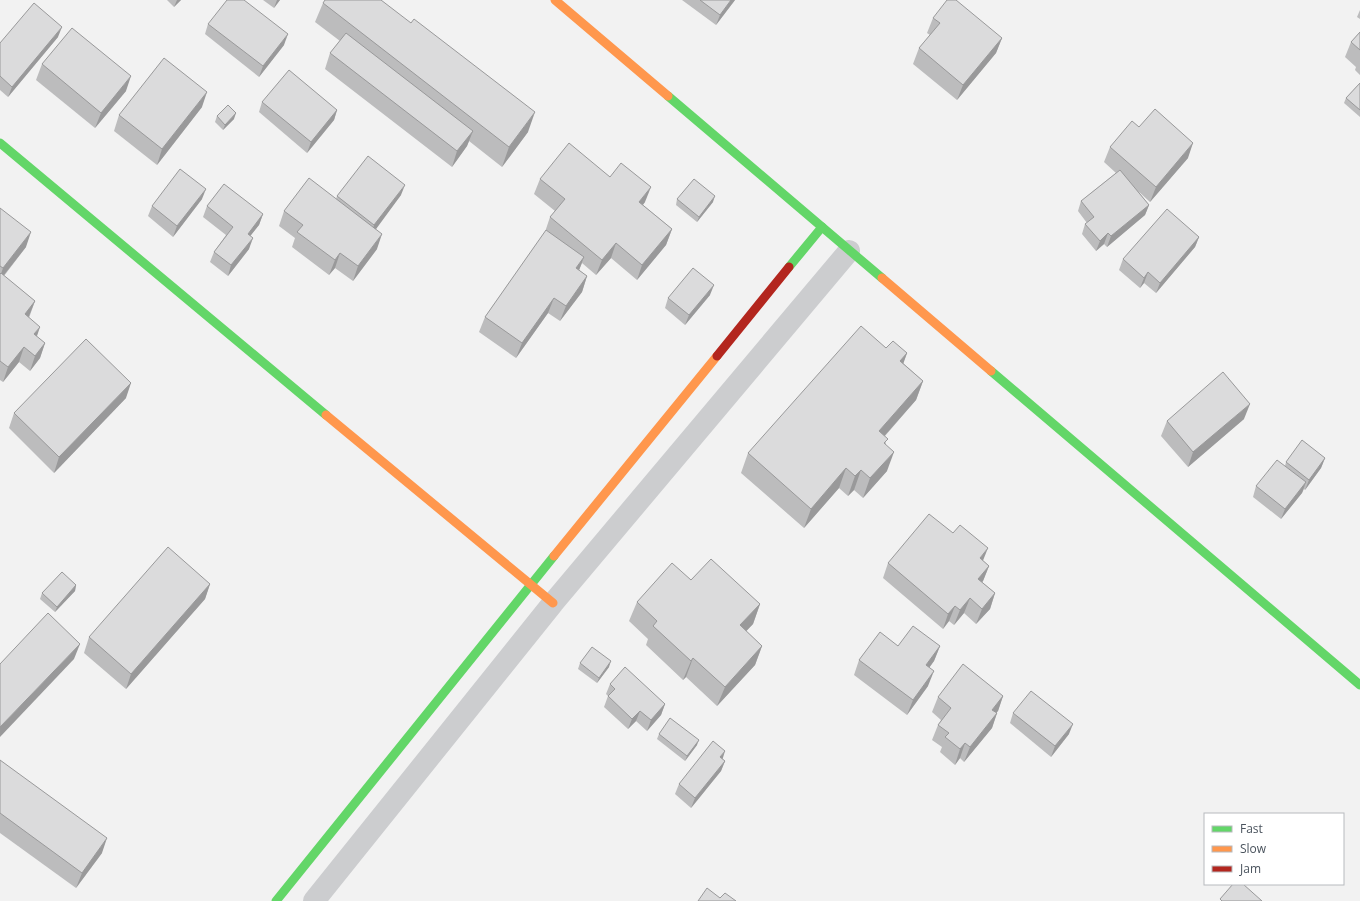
<svg xmlns="http://www.w3.org/2000/svg" width="1360" height="901" font-family="'Open Sans',sans-serif">
<style>
.lines{fill:none;stroke-linecap:round;stroke-linejoin:round}
.street{stroke:#cccdcf;stroke-width:22}
.fast{stroke:#63d668;stroke-width:9}
.slow{stroke:#ff974d;stroke-width:9}
.jam{stroke:#b3261e;stroke-width:9}
.wall{fill:#bcbcbd}
.shaded-wall{fill:#99999a}
.building{fill:#dbdbdc;stroke:#99999a}
</style>
<rect width="100%" height="100%" fill="#f2f2f2"/>
<g class="lines">
<polyline class="street" points="314,901 553,603 849,251"/>
<g class="fast">
<polyline points="668,96 882,278"/>
<polyline points="0,143 326,415"/>
<polyline points="789,267 822,227"/>
<polyline points="991,371 1360,685"/>
<polyline points="276,901 554,556"/>
</g>
<g class="slow">
<polyline points="555,0 668,96"/>
<polyline points="882,278 991,371"/>
<polyline points="326,415 553,603"/>
<polyline points="554,556 717,356"/>
</g>
<polyline class="jam" points="717,356 789,267"/>
</g>
<g class="wall">
<polygon points="167,0 181,0 174,7"/>
<polygon points="263,0 280,0 274,8"/>
<polygon points="682,0 735,0 716,25"/>
<polygon points="323,3 528,132 502,167 469,141 467,146 452,167 325,69 330,53 340,41 315,22"/>
<polygon points="1360,10 1360,19 1357,17"/>
<polygon points="933,18 1002,38 996,53 957,100 913,64 919,48 930,35 927,33"/>
<polygon points="208,24 284,45 259,77 205,34"/>
<polygon points="1360,32 1360,75 1355,70 1356,67 1345,57 1351,42"/>
<polygon points="58,37 8,97 0,90 0,43"/>
<polygon points="42,64 126,91 95,128 36,80"/>
<polygon points="1360,83 1360,117 1344,103 1346,98"/>
<polygon points="262,102 337,110 334,120 307,153 259,112"/>
<polygon points="202,107 157,165 114,131 119,115"/>
<polygon points="217,116 234,119 223,130 215,122"/>
<polygon points="1139,127 1188,158 1150,202 1138,191 1149,205 1145,215 1107,247 1104,244 1096,251 1082,234 1085,224 1087,223 1078,211 1081,201 1116,173 1104,162 1110,147"/>
<polygon points="610,177 645,202 643,205 672,229 666,245 637,280 611,258 596,275 582,263 579,270 587,276 582,292 560,321 548,313 516,358 479,332 485,317 545,232 550,217 555,211 534,194 540,179"/>
<polygon points="401,195 375,229 377,249 353,281 335,268 329,275 292,247 295,238 279,226 284,211 336,199 337,196"/>
<polygon points="202,199 173,237 148,216 152,206"/>
<polygon points="677,199 713,202 697,222 676,205"/>
<polygon points="207,206 263,214 259,225 250,236 249,249 228,276 210,262 214,252 226,235 203,217"/>
<polygon points="0,208 26,247 4,276 35,301 29,318 37,337 45,343 40,358 30,371 19,362 3,382 0,380"/>
<polygon points="1199,237 1195,247 1156,293 1144,283 1140,288 1119,270 1123,259"/>
<polygon points="710,295 685,325 665,308 668,298"/>
<polygon points="886,348 907,353 903,363 923,381 916,400 885,436 886,445 887,471 863,498 854,490 848,496 839,488 804,528 741,473 748,453"/>
<polygon points="126,398 54,473 9,428 14,413"/>
<polygon points="1244,419 1188,467 1161,436 1167,421"/>
<polygon points="1325,458 1321,468 1305,490 1304,489 1302,493 1281,519 1253,497 1256,486 1285,466 1286,462"/>
<polygon points="953,533 989,566 983,581 982,582 995,593 990,609 976,624 964,613 954,625 949,621 943,629 883,578 888,563"/>
<polygon points="210,584 205,599 126,689 84,653 89,637"/>
<polygon points="76,585 75,591 55,612 40,599 42,593"/>
<polygon points="637,602 760,604 753,624 746,631 762,646 755,665 717,706 686,677 683,680 646,645 648,639 629,621"/>
<polygon points="898,646 940,646 934,661 929,668 928,686 907,715 854,675 859,660"/>
<polygon points="580,663 609,667 597,683 578,669"/>
<polygon points="610,684 665,704 661,715 647,731 636,721 628,729 604,707 608,696 606,694"/>
<polygon points="1003,696 998,711 996,712 997,713 992,728 964,762 960,758 955,765 940,752 942,747 932,740 938,725 941,720 932,712 938,697"/>
<polygon points="1013,713 1069,734 1051,757 1010,723"/>
<polygon points="659,734 697,745 685,761 657,739"/>
<polygon points="0,760 102,853 76,888 0,833"/>
<polygon points="725,761 721,771 691,808 675,794 679,784"/>
</g>
<g class="shaded-wall">
<polygon points="177,0 181,0 174,7"/>
<polygon points="277,0 280,0 274,8"/>
<polygon points="731,0 735,0 716,25 720,15"/>
<polygon points="62,27 58,37 8,97 12,87"/>
<polygon points="288,34 284,45 259,77 263,66"/>
<polygon points="1002,38 996,53 957,100 963,85"/>
<polygon points="131,76 126,91 95,128 101,113"/>
<polygon points="207,92 202,107 157,165 162,149"/>
<polygon points="337,110 334,120 307,153 311,142"/>
<polygon points="535,112 528,132 502,167 509,147"/>
<polygon points="236,113 234,119 223,130 225,125"/>
<polygon points="473,131 467,146 452,167 457,151"/>
<polygon points="1193,143 1188,158 1150,202 1156,187"/>
<polygon points="405,185 401,195 371,236 374,225"/>
<polygon points="651,187 645,202 633,217 639,202"/>
<polygon points="206,189 202,199 173,237 177,226"/>
<polygon points="715,196 713,202 697,222 699,217"/>
<polygon points="1149,205 1145,215 1107,247 1111,236"/>
<polygon points="263,214 259,225 244,244 248,234"/>
<polygon points="672,229 666,245 637,280 642,265"/>
<polygon points="31,232 26,247 0,280 0,277 3,268"/>
<polygon points="1108,233 1104,244 1096,251 1100,241"/>
<polygon points="382,234 377,249 353,281 358,266"/>
<polygon points="1199,237 1195,247 1156,293 1160,283"/>
<polygon points="253,238 249,249 228,276 231,265"/>
<polygon points="616,243 611,258 596,275 602,260"/>
<polygon points="340,253 335,268 329,275 335,260"/>
<polygon points="584,257 578,273 576,268"/>
<polygon points="1148,272 1144,283 1140,288 1144,278"/>
<polygon points="587,276 582,292 560,321 566,306"/>
<polygon points="714,285 710,295 685,325 689,315"/>
<polygon points="554,298 548,313 516,358 522,343"/>
<polygon points="35,301 29,316 19,330 25,314"/>
<polygon points="40,327 35,342 34,334"/>
<polygon points="45,343 40,358 30,371 35,356"/>
<polygon points="24,347 19,362 3,382 8,367"/>
<polygon points="907,353 900,373 900,361"/>
<polygon points="923,381 916,400 872,450 879,431"/>
<polygon points="131,383 126,398 54,473 59,457"/>
<polygon points="1250,404 1244,419 1188,467 1193,452"/>
<polygon points="894,452 887,471 863,498 870,478"/>
<polygon points="1325,458 1321,468 1305,490 1309,480"/>
<polygon points="846,468 839,488 804,528 811,509"/>
<polygon points="861,470 854,490 848,496 855,476"/>
<polygon points="1306,482 1302,493 1281,519 1285,509"/>
<polygon points="988,548 982,563 980,558"/>
<polygon points="989,566 983,581 973,594 978,579"/>
<polygon points="210,584 205,599 126,689 131,674"/>
<polygon points="76,585 75,591 55,612 57,607"/>
<polygon points="995,593 990,609 976,624 982,609"/>
<polygon points="970,598 964,613 954,625 960,610"/>
<polygon points="760,604 753,624 733,645 740,625"/>
<polygon points="955,606 949,621 943,629 948,614"/>
<polygon points="80,644 74,659 0,737 0,727"/>
<polygon points="762,646 755,665 717,706 725,687"/>
<polygon points="940,646 934,661 920,680 926,665"/>
<polygon points="693,658 686,677 683,680 691,661"/>
<polygon points="611,661 609,667 597,683 599,678"/>
<polygon points="934,671 928,686 907,715 913,700"/>
<polygon points="1003,696 998,711 987,725 992,710"/>
<polygon points="665,704 661,715 647,731 651,720"/>
<polygon points="640,711 636,721 628,729 632,719"/>
<polygon points="997,713 992,728 964,762 970,747"/>
<polygon points="1073,724 1069,734 1051,757 1055,746"/>
<polygon points="699,740 697,745 685,761 687,756"/>
<polygon points="965,743 960,758 955,765 960,749"/>
<polygon points="725,751 722,761 720,757"/>
<polygon points="725,761 721,771 691,808 695,798"/>
<polygon points="107,838 102,853 76,888 82,873"/>
</g>
<g class="building">
<polygon points="227,0 244,0 288,34 263,66 208,24"/>
<polygon points="325,0 381,0 411,23 414,19 535,112 509,147 323,3"/>
<polygon points="700,0 731,0 720,15"/>
<polygon points="947,0 956,0 1002,38 963,85 919,48 940,23 933,18"/>
<polygon points="34,3 62,27 12,87 0,76 0,43"/>
<polygon points="72,28 131,76 101,113 42,64"/>
<polygon points="1360,32 1360,50 1351,42"/>
<polygon points="346,33 473,131 457,151 330,53"/>
<polygon points="164,58 207,92 162,149 119,115"/>
<polygon points="289,70 337,110 311,142 262,102"/>
<polygon points="1360,83 1360,110 1346,98"/>
<polygon points="228,105 236,113 225,125 217,116"/>
<polygon points="1155,109 1193,143 1156,187 1110,147 1132,121 1139,127"/>
<polygon points="569,143 610,177 621,163 651,187 639,202 672,229 642,265 616,243 602,260 550,217 565,199 540,179"/>
<polygon points="368,156 405,185 374,225 337,196"/>
<polygon points="180,169 206,189 177,226 152,206"/>
<polygon points="1120,170 1149,205 1111,236 1108,233 1100,241 1085,224 1094,217 1081,201"/>
<polygon points="309,178 382,234 358,266 340,253 335,260 297,232 303,225 284,211"/>
<polygon points="694,179 715,196 699,217 677,199"/>
<polygon points="224,184 263,214 248,234 253,238 231,265 214,252 233,227 207,206"/>
<polygon points="0,208 31,232 3,268 0,266"/>
<polygon points="1167,209 1199,237 1160,283 1148,272 1144,278 1123,259"/>
<polygon points="546,230 584,257 576,268 587,276 566,306 554,298 522,343 485,317"/>
<polygon points="693,268 714,285 689,315 668,298"/>
<polygon points="1,273 35,301 25,314 40,327 34,334 45,343 35,356 24,347 8,367 0,361 0,274"/>
<polygon points="861,326 886,348 893,341 907,353 900,361 923,381 879,431 888,439 884,443 894,452 870,478 861,470 855,476 846,468 811,509 748,453"/>
<polygon points="86,339 131,383 59,457 14,413"/>
<polygon points="1223,372 1250,404 1193,452 1167,421"/>
<polygon points="1302,440 1325,458 1309,480 1286,462"/>
<polygon points="1277,460 1306,482 1285,509 1256,486"/>
<polygon points="929,514 953,533 960,525 988,548 980,558 989,566 978,579 995,593 982,609 970,598 960,610 955,606 948,614 888,563"/>
<polygon points="168,547 210,584 131,674 89,637"/>
<polygon points="711,559 760,604 740,625 762,646 725,687 693,658 691,661 653,626 657,621 637,602 672,563 691,580"/>
<polygon points="62,572 76,585 57,607 42,593"/>
<polygon points="48,613 80,644 0,727 0,664"/>
<polygon points="913,626 940,646 926,665 934,671 913,700 859,660 880,632 898,646"/>
<polygon points="592,647 611,661 599,678 580,663"/>
<polygon points="963,664 1003,696 992,710 997,713 970,747 965,743 960,749 945,737 949,733 938,725 951,708 938,697"/>
<polygon points="625,667 665,704 651,720 640,711 632,719 608,696 615,689 610,684"/>
<polygon points="1031,691 1073,724 1055,746 1013,713"/>
<polygon points="670,718 699,740 687,756 659,734"/>
<polygon points="713,741 725,751 720,757 725,761 695,798 679,784"/>
<polygon points="0,760 107,838 82,873 0,813"/>
<polygon points="1233,884 1243,884 1262,901 1222,901 1220,899"/>
<polygon points="707,888 720,898 725,893 736,901 698,901"/>
</g>
<rect x="1204" y="813" width="140" height="72" fill="#ffffff" stroke="#b7babe"/>
<rect x="1212" y="826" width="20" height="6" fill="#63d668" stroke="#b7babe"/>
<text x="1240" y="833" font-size="12" fill="#4a535d">Fast</text>
<rect x="1212" y="846" width="20" height="6" fill="#ff974d" stroke="#b7babe"/>
<text x="1240" y="853" font-size="12" fill="#4a535d">Slow</text>
<rect x="1212" y="866" width="20" height="6" fill="#b3261e" stroke="#b7babe"/>
<text x="1240" y="873" font-size="12" fill="#4a535d">Jam</text>
</svg>
